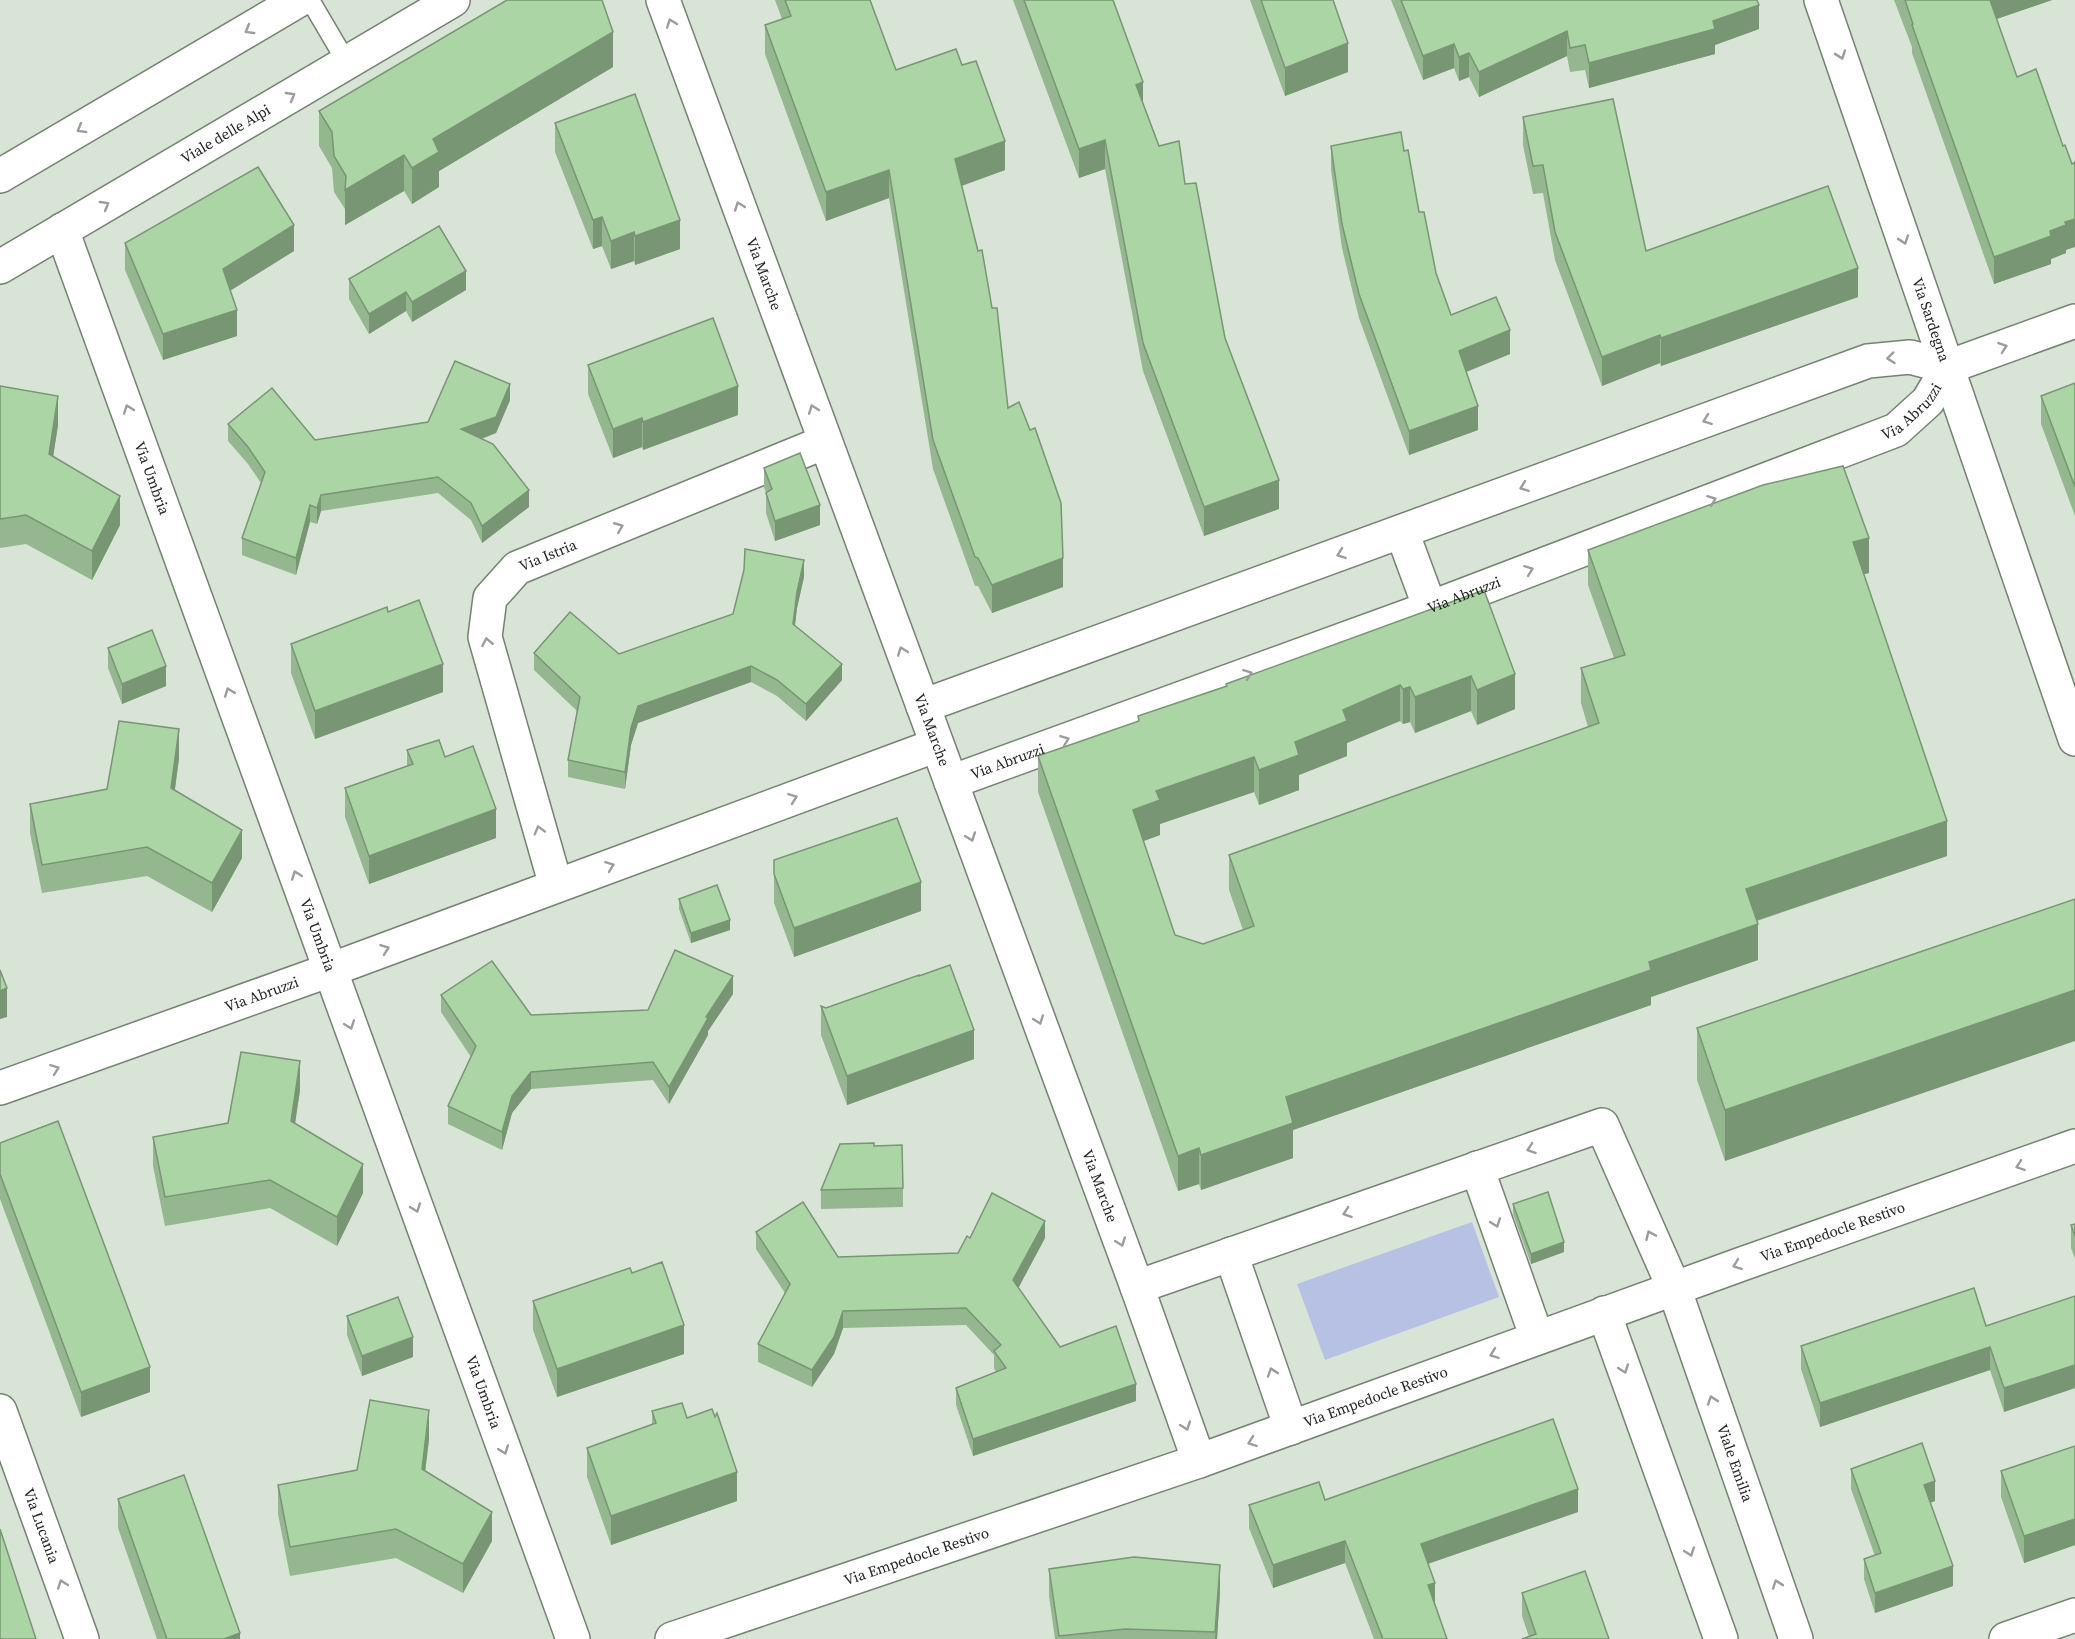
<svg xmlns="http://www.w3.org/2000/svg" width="2075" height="1639" font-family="'Source Serif 4',serif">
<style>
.green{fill:#b7c1e3}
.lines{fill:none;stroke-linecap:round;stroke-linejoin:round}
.lane-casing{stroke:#758173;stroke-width:21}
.street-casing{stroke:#758173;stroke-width:36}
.secondary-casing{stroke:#758173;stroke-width:36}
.lane{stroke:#fff;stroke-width:18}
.street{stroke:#fff;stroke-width:33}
.secondary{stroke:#fff;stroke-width:33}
.wall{fill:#94b78f}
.shaded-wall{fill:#789574}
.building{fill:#acd5a6;stroke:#789574;stroke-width:1.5}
.oneway{stroke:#9b9d9a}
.labels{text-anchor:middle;stroke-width:6;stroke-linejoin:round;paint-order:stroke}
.street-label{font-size:15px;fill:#20251f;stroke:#fff}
</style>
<rect width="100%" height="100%" fill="#d8e5d6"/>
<polygon class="green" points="1472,1222 1499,1297 1325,1360 1297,1284"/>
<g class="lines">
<g class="lane-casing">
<polyline id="lane" points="310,0 347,63"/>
</g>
<g class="street-casing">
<g id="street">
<path id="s1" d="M663 0 1137 1287 1199 1461"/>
<path id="s2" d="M1821 0 2075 739"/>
<polyline points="0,176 299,0"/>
<path id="s3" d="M62 230 573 1639"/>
<path id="s4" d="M0 267 453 0"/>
<polyline points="1402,532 1430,608"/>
<polyline points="923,706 1868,361 1910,357 1948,367 2075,321"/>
<path id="s5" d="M951 782 1430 608 1896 430 1928 401 1948 367"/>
<path id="s6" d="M556 886 485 637 490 598 517 568 825 442"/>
<path id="s7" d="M0 1088 330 970 937 745"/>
<polyline points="1477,1168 1537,1338"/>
<polyline points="1231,1254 1291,1428"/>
<path id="s8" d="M1137 1287 1602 1125 1674 1288 1796 1639"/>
<polyline points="1604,1313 1721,1639"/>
<path id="s9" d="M0 1411 82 1639"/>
<polyline points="2006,1639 2075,1615"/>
</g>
</g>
<g class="secondary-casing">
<g id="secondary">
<path id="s10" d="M672 1639 1199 1461 1739 1265 2075 1146"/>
</g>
</g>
<use href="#lane" class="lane"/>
<use href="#street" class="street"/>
<use href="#secondary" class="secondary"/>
</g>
<g class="wall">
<polygon points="775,0 870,0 896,70 962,65 1005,170 962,186 1008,408 1063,587 992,613 978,586 975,586 933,469 889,198 826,221 765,54 765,25 782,19"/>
<polygon points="1013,0 1113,0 1143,104 1159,146 1185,184 1225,338 1279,509 1204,536 1143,371 1105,169 1079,178"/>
<polygon points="1250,0 1333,0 1348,72 1285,96"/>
<polygon points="1391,0 1757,0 1759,29 1715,45 1715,54 1589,88 1585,70 1570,72 1567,56 1479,97 1469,77 1459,81 1454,68 1423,80"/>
<polygon points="1894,0 2052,0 1996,19 2066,250 2066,253 2051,259 2051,264 1994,284 1912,53 1912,47"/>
<polygon points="613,67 439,171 439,187 412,204 404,191 345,225 345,209 334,192 332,168 319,146 319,111"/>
<polygon points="1523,117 1646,251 1858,297 1661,366 1660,363 1602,386 1555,260 1543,193 1533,194 1523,145"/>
<polygon points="555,123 680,249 635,265 634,261 611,269 602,246 593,249 555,152"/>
<polygon points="1331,146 1404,151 1419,212 1436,273 1451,315 1510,354 1466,371 1478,430 1409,455 1359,318 1342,248 1331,170"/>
<polygon points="125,243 294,251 230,291 237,336 163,360 125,270"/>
<polygon points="349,279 466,290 412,322 406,311 369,334 349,299"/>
<polygon points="588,365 738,415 643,450 642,447 613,458 588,394"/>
<polygon points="2075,383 2075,516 2041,424 2041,396"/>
<polygon points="0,386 58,425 53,457 120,525 92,580 26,544 0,548"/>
<polygon points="510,400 496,433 482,439 529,507 482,543 471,520 438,493 321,511 317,524 310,522 296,575 242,555 242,538 261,483 248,464 228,441 228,424 315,440 428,422"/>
<polygon points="764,468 820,525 775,541 766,513 766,493 764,487"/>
<polygon points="1588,550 1869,573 1864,574 1947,856 1757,921 1758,960 1651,997 1651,1005 1293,1130 1293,1158 1201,1190 1199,1184 1178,1191 1038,792 1038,756 1138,721 1138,716 1226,686 1226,684 1484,590 1515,709 1477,725 1471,711 1415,733 1410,722 1403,724 1400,721 1347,743 1347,756 1299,775 1299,790 1259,805 1254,792 1160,824 1160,835 1143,841 1175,935 1203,944 1243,930 1229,890 1229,855 1588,727 1581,703 1581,668 1614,658 1588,585"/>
<polygon points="804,577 797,608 795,625 842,680 806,721 777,696 751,682 638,723 631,745 625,789 568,777 568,760 577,711 534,670 534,653 619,654 733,614"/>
<polygon points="388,612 443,692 315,739 291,673 291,644"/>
<polygon points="108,648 166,686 122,704 108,668"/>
<polygon points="407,750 445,757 496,838 369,884 345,817 345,788 407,766"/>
<polygon points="179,758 175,790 242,858 212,912 147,876 42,893 30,833 30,804 107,789"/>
<polygon points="774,860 921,911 794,957 774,903"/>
<polygon points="679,899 730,930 691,943 679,909"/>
<polygon points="2075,899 1725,1161 1697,1080 1697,1028"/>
<polygon points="733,994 708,1031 708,1035 669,1104 653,1080 531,1089 512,1113 502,1150 448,1124 448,1106 471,1057 441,1012 441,995 531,1015 648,1010"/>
<polygon points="821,1006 826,1008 974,1059 847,1105 821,1035"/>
<polygon points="300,1090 295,1124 363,1193 337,1246 270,1208 165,1226 153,1166 153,1137 228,1123"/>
<polygon points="0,1143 150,1392 81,1417 0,1199"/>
<polygon points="903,1188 903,1207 821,1209 821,1190"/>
<polygon points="1513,1204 1564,1252 1531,1264 1513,1214"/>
<polygon points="2075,1224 2075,1259 2071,1248 2071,1225"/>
<polygon points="756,1232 838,1257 958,1253 970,1238 1045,1238 1018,1288 1060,1347 1136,1401 973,1456 956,1405 956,1388 996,1372 994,1368 994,1355 966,1325 843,1328 834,1354 812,1387 758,1362 758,1344 785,1293 756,1249"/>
<polygon points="632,1273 684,1354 557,1397 533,1330 533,1301"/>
<polygon points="2075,1296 2075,1388 2004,1412 1990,1370 1820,1427 1801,1369 1801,1346 1986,1326"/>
<polygon points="347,1316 413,1357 362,1376 347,1335"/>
<polygon points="652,1411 687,1418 737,1501 611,1545 587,1477 587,1448 652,1424"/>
<polygon points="429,1439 425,1471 492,1541 463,1593 396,1558 290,1576 278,1514 278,1485 357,1470"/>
<polygon points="2075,1446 2075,1545 2024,1563 2001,1497 2001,1471"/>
<polygon points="1851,1469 1935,1501 1930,1503 1953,1586 1875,1613 1864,1579 1864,1559 1875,1556 1851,1489"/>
<polygon points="118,1499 240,1639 157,1639 118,1528"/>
<polygon points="1325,1500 1578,1512 1428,1564 1435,1603 1447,1639 1374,1639 1345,1563 1273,1588 1249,1528 1249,1505"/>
<polygon points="1049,1569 1220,1592 1217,1639 1055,1639 1049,1596"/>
<polygon points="1522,1593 1609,1639 1529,1637 1522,1616"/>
</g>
<g class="shaded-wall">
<polygon points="1988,0 2052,0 1988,22"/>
<polygon points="1759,5 1759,29 1715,45 1715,54 1589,88 1589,63"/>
<polygon points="1567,31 1567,56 1479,97 1479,72"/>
<polygon points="613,32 613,67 439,171 439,187 412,204 412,168 433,139"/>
<polygon points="1348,43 1348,72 1285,96 1285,68"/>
<polygon points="1454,44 1454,68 1423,80 1423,56"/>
<polygon points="1469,53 1469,77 1459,81 1459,57"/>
<polygon points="1143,82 1143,111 1136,85"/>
<polygon points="1105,140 1105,169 1079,178 1079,149"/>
<polygon points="1005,141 1005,170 955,188 955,159"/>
<polygon points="404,155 404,191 345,225 345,190"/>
<polygon points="889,170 889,198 826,221 826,192"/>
<polygon points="602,217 602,246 593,249 593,220"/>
<polygon points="2075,219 2075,247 2066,250 2066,253 2051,259 2051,264 1994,284 1994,257 2050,231 2065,222"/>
<polygon points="680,220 680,249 635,265 635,236"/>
<polygon points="294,225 294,251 223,295 223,269"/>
<polygon points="634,232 634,261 611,269 611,241"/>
<polygon points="1858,268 1858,297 1661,366 1661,338"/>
<polygon points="466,271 466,290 412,322 412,302"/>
<polygon points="406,292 406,311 369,334 369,314"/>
<polygon points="237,310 237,336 163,360 163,334"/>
<polygon points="1510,330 1510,354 1459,375 1459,351"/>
<polygon points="1660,335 1660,363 1602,386 1602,357"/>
<polygon points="510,384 510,400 496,433 461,446 461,429"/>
<polygon points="738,386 738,415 643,450 643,422"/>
<polygon points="58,396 58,425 49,483 49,454"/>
<polygon points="1478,406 1478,430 1409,455 1409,431"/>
<polygon points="642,418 642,447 613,458 613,429"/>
<polygon points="1279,480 1279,509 1204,536 1204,507"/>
<polygon points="529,490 529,507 482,543 482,526"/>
<polygon points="321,495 321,511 317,524 317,508"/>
<polygon points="120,496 120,525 92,580 92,551"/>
<polygon points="310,505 310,522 296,575 296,558"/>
<polygon points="820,505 820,525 775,541 775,521"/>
<polygon points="1869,538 1869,573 1853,577 1853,542"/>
<polygon points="1063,558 1063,587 992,613 992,585"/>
<polygon points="804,560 804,577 797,608 793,641 793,624 797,592"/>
<polygon points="443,664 443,692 315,739 315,711"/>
<polygon points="842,664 842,680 806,721 806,704"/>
<polygon points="166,666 166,686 122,704 122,684"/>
<polygon points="751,666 751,682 638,723 631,745 625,789 625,772 631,728 638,706"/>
<polygon points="1515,674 1515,709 1477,725 1477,690"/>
<polygon points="1471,676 1471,711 1415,733 1415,697"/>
<polygon points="1400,685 1400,721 1347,743 1347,756 1299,775 1299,790 1259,805 1259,770 1295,742 1343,710"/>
<polygon points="1410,687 1410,722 1403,724 1403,689"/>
<polygon points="179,729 179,758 171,817 171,788"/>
<polygon points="1254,757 1254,792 1160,824 1160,835 1133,845 1133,810 1156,791"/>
<polygon points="496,809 496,838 369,884 369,856"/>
<polygon points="1947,821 1947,856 1746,924 1746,889"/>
<polygon points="242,830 242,858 212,912 212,883"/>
<polygon points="921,882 921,911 794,957 794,928"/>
<polygon points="730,920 730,930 691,943 691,933"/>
<polygon points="1758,924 1758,960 1651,997 1651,1005 1293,1130 1293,1158 1201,1190 1201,1155 1286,1097 1649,962"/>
<polygon points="733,976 733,994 708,1031 708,1035 669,1104 669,1087 706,1017"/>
<polygon points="7,988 7,1017 0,1019 0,991"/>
<polygon points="2075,990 2075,1041 1725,1161 1725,1110"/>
<polygon points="974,1030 974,1059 847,1105 847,1076"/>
<polygon points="300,1061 300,1090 291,1150 291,1121"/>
<polygon points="531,1072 531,1089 512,1113 502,1150 502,1132 512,1096"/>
<polygon points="1199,1148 1199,1184 1178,1191 1178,1156"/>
<polygon points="363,1164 363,1193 337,1246 337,1217"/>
<polygon points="1045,1221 1045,1238 1013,1298 1013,1280"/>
<polygon points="1564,1242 1564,1252 1531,1264 1531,1254"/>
<polygon points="843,1311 843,1328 834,1354 812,1387 812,1370"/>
<polygon points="684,1325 684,1354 557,1397 557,1369"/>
<polygon points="413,1337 413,1357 362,1376 362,1356"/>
<polygon points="1990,1347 1990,1370 1820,1427 1820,1403"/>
<polygon points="2075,1365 2075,1388 2004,1412 2004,1388"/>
<polygon points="150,1367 150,1392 81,1417 81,1392"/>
<polygon points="1136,1384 1136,1401 973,1456 973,1439"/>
<polygon points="429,1410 429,1439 422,1498 422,1469"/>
<polygon points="737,1472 737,1501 611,1545 611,1516"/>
<polygon points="1935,1481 1935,1501 1924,1505 1924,1485"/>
<polygon points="1578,1489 1578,1512 1421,1566 1421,1544"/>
<polygon points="492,1512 492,1541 463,1593 463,1564"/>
<polygon points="2075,1519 2075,1545 2024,1563 2024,1536"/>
<polygon points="1345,1541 1345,1563 1273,1588 1273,1565"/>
<polygon points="1220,1565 1220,1592 1217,1639 1215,1639"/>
<polygon points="1953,1566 1953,1586 1875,1613 1875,1593"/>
<polygon points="1435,1583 1435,1605 1428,1585"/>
<polygon points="240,1633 240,1639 224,1639"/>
</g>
<g class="building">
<polygon points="507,0 602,0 613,32 433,139 439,152 412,168 404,155 345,190 346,176 334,156 332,132 319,111"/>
<polygon points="785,0 870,0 896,70 956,49 962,65 976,61 1005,141 955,159 978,251 982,250 992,308 997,308 1008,408 1019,402 1030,430 1035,428 1061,503 1063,558 992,585 978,558 975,557 933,440 889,170 826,192 765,25 791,16"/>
<polygon points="1024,0 1113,0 1143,82 1136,85 1159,146 1179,141 1185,184 1196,183 1225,338 1279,480 1204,507 1143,343 1105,140 1079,149"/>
<polygon points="1261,0 1333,0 1348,43 1285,68"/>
<polygon points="1401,0 1757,0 1759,5 1713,21 1715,29 1589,63 1585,45 1570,48 1567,31 1479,72 1469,53 1459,57 1454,44 1423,56"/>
<polygon points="1905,0 1990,0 2017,77 2036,69 2063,146 2065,145 2072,164 2075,162 2075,219 2065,222 2066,225 2050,231 2051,236 1994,257 1912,25 1913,24"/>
<polygon points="635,94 680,220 635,236 634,232 611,241 602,217 593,220 555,123"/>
<polygon points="1613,99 1646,251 1828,186 1858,268 1661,338 1660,335 1602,357 1555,232 1543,165 1533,166 1523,117"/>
<polygon points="1401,132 1404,151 1408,150 1419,212 1424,212 1436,273 1451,315 1496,297 1510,330 1459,351 1478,406 1409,431 1359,294 1342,224 1331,146"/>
<polygon points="258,167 294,225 223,269 237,310 163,334 125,243"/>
<polygon points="439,226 466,271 412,302 406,292 369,314 349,279"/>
<polygon points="713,318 738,386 643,422 642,418 613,429 588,365"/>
<polygon points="455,361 510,384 496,417 461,429 493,444 529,490 482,526 471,503 438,477 321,495 317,508 310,505 296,558 242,538 265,472 248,447 228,424 272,388 315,440 428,422"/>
<polygon points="2075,383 2075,487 2041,396"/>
<polygon points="0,386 58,396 49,454 120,496 92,551 26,515 0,519"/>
<polygon points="800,453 820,505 775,521 766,493 772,489 764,468"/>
<polygon points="1843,466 1869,538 1853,542 1947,821 1746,889 1758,924 1649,962 1651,970 1286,1097 1293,1123 1201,1155 1199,1148 1178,1156 1038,756 1139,721 1138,716 1227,686 1226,684 1484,590 1515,674 1477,690 1471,676 1415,697 1410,687 1403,689 1400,685 1343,710 1347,721 1295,742 1299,755 1259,770 1254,757 1156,791 1160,800 1133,810 1175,935 1203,944 1254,926 1229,855 1599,723 1581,668 1625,655 1588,550 1763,485"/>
<polygon points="745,549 804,560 797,592 793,624 842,664 806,704 777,680 751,666 638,706 631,728 625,772 568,760 580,697 534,653 570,612 619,654 733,614 744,570"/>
<polygon points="419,600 443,664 315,711 291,644 387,607 388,612"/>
<polygon points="152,630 166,666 122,684 108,648"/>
<polygon points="119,721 179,729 171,788 242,830 212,883 147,847 42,865 30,804 107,789"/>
<polygon points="439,740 445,757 473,746 496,809 369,856 345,788 413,764 407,750"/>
<polygon points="897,818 921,882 794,928 774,874 774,860"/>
<polygon points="717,885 730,920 691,933 679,899"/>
<polygon points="2075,899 2075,990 1725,1110 1697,1028"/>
<polygon points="675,950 733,976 706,1017 708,1018 669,1087 653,1062 531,1072 512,1096 502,1132 448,1106 476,1046 441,995 492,961 531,1015 648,1010"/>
<polygon points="950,965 974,1030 847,1076 821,1006 826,1008 919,975 919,976"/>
<polygon points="0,970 7,988 0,991"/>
<polygon points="241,1052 300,1061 291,1121 363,1164 337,1217 270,1180 165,1197 153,1137 228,1123"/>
<polygon points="58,1121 150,1367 81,1392 0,1174 0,1143"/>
<polygon points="874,1143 874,1146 902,1145 903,1188 821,1190 840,1144"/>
<polygon points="1548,1192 1564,1242 1531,1254 1513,1204"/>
<polygon points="992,1193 1045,1221 1013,1280 1060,1347 1116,1326 1136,1384 973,1439 956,1388 1006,1368 994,1351 1001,1345 966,1308 843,1311 834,1337 812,1370 758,1344 790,1284 756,1232 803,1202 838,1257 958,1253 967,1236 970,1238"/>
<polygon points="2075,1224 2075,1236 2071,1225"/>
<polygon points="662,1262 684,1325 557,1369 533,1301 630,1268 632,1273"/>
<polygon points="1974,1288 1986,1326 2075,1296 2075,1365 2004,1388 1990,1347 1820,1403 1801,1346"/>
<polygon points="398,1297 413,1337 362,1356 347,1316"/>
<polygon points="370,1400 429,1410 422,1469 492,1512 463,1564 396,1529 290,1547 278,1485 357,1470"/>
<polygon points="682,1403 687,1418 712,1409 715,1417 717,1413 737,1472 611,1516 587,1448 656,1423 652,1411"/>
<polygon points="1553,1419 1578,1489 1421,1544 1435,1583 1428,1585 1447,1639 1383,1639 1345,1541 1273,1565 1249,1505 1319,1482 1325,1500"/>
<polygon points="1922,1443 1935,1481 1924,1485 1953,1566 1875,1593 1864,1559 1881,1553 1851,1469"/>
<polygon points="2075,1446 2075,1519 2024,1536 2001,1471"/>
<polygon points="184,1475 240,1633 224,1639 167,1639 118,1499"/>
<polygon points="0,1529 36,1639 0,1639"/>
<polygon points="1134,1557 1220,1565 1215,1632 1125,1629 1059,1636 1049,1569"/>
<polygon points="1585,1571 1609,1639 1522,1639 1536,1634 1522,1593"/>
</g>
<defs><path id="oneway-chevron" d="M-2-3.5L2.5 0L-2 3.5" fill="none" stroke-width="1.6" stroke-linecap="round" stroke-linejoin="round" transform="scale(1.5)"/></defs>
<g class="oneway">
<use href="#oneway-chevron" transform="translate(671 23) rotate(-110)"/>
<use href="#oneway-chevron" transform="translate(249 30) rotate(150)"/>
<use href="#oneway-chevron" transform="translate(1841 55) rotate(71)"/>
<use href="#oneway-chevron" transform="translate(291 96) rotate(-30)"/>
<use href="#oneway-chevron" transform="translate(81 129) rotate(150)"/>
<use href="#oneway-chevron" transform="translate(105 205) rotate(-30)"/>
<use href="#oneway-chevron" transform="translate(739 206) rotate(-110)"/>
<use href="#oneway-chevron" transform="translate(1904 240) rotate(71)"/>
<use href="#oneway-chevron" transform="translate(2003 347) rotate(-19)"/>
<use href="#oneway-chevron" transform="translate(1891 358) rotate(174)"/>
<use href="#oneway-chevron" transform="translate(128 409) rotate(-110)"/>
<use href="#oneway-chevron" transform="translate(813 409) rotate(-110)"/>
<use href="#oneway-chevron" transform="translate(1707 420) rotate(160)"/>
<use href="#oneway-chevron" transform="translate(1524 487) rotate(160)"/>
<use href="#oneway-chevron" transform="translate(1712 500) rotate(-21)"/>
<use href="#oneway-chevron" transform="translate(619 527) rotate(-22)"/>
<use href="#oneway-chevron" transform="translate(1341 554) rotate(160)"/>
<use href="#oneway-chevron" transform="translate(1529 570) rotate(-21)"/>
<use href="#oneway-chevron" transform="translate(487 642) rotate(-101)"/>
<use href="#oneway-chevron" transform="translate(902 651) rotate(-110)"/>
<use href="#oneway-chevron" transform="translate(1248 674) rotate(-20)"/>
<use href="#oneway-chevron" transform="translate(229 692) rotate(-110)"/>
<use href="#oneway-chevron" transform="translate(1065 740) rotate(-20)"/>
<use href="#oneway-chevron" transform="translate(793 798) rotate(-20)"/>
<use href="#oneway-chevron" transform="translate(539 830) rotate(-106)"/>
<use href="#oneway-chevron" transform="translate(971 837) rotate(70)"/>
<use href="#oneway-chevron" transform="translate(610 866) rotate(-20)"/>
<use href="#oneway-chevron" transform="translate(296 875) rotate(-110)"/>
<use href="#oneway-chevron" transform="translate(385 949) rotate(-20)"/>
<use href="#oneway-chevron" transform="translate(1039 1020) rotate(70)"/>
<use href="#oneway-chevron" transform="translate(350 1025) rotate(70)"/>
<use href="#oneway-chevron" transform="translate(55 1069) rotate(-20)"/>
<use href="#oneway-chevron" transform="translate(1531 1149) rotate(161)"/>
<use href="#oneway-chevron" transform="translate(2020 1166) rotate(161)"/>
<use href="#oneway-chevron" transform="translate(416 1208) rotate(70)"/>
<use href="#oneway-chevron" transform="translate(1347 1213) rotate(161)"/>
<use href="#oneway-chevron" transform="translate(1496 1223) rotate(70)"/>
<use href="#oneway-chevron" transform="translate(1650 1235) rotate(-114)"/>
<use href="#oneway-chevron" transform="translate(1121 1242) rotate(70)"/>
<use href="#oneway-chevron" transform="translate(1737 1265) rotate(160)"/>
<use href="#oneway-chevron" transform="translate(1494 1354) rotate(160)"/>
<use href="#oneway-chevron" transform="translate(1624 1369) rotate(70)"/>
<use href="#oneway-chevron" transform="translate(1272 1372) rotate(-109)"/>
<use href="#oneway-chevron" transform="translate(1712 1400) rotate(-109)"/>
<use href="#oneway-chevron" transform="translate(1186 1426) rotate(70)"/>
<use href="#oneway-chevron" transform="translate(1252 1442) rotate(160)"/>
<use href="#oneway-chevron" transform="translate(504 1450) rotate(70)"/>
<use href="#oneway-chevron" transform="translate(1690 1552) rotate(70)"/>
<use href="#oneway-chevron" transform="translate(62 1584) rotate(-110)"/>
<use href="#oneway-chevron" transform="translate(1777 1584) rotate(-109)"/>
</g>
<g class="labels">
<g class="street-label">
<text dy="5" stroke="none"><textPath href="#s4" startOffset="262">Viale delle Alpi</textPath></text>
<text dy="5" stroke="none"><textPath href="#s1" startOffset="292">Via Marche</textPath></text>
<text dy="5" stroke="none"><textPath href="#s2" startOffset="338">Via Sardegna</textPath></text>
<text dy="5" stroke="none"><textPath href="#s5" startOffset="1032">Via Abruzzi</textPath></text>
<text dy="5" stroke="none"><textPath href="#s3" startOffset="264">Via Umbria</textPath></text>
<text dy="5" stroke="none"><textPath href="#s6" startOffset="372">Via Istria</textPath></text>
<text dy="5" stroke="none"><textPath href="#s5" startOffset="546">Via Abruzzi</textPath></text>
<text dy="5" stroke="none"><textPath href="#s1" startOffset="778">Via Marche</textPath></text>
<text dy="5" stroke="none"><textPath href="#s5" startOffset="60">Via Abruzzi</textPath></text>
<text dy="5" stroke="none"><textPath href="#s3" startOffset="750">Via Umbria</textPath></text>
<text dy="5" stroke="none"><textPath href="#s7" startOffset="278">Via Abruzzi</textPath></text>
<text dy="5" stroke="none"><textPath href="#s1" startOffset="1264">Via Marche</textPath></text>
<text dy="5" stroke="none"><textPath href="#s10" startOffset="1230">Via Empedocle Restivo</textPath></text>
<text dy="5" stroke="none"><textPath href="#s3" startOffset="1236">Via Umbria</textPath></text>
<text dy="5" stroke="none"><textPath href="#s10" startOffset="744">Via Empedocle Restivo</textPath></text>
<text dy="5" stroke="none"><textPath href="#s8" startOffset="856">Viale Emilia</textPath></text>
<text dy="5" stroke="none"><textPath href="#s9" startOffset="122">Via Lucania</textPath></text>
<text dy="5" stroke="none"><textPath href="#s10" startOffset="258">Via Empedocle Restivo</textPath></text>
</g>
</g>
</svg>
